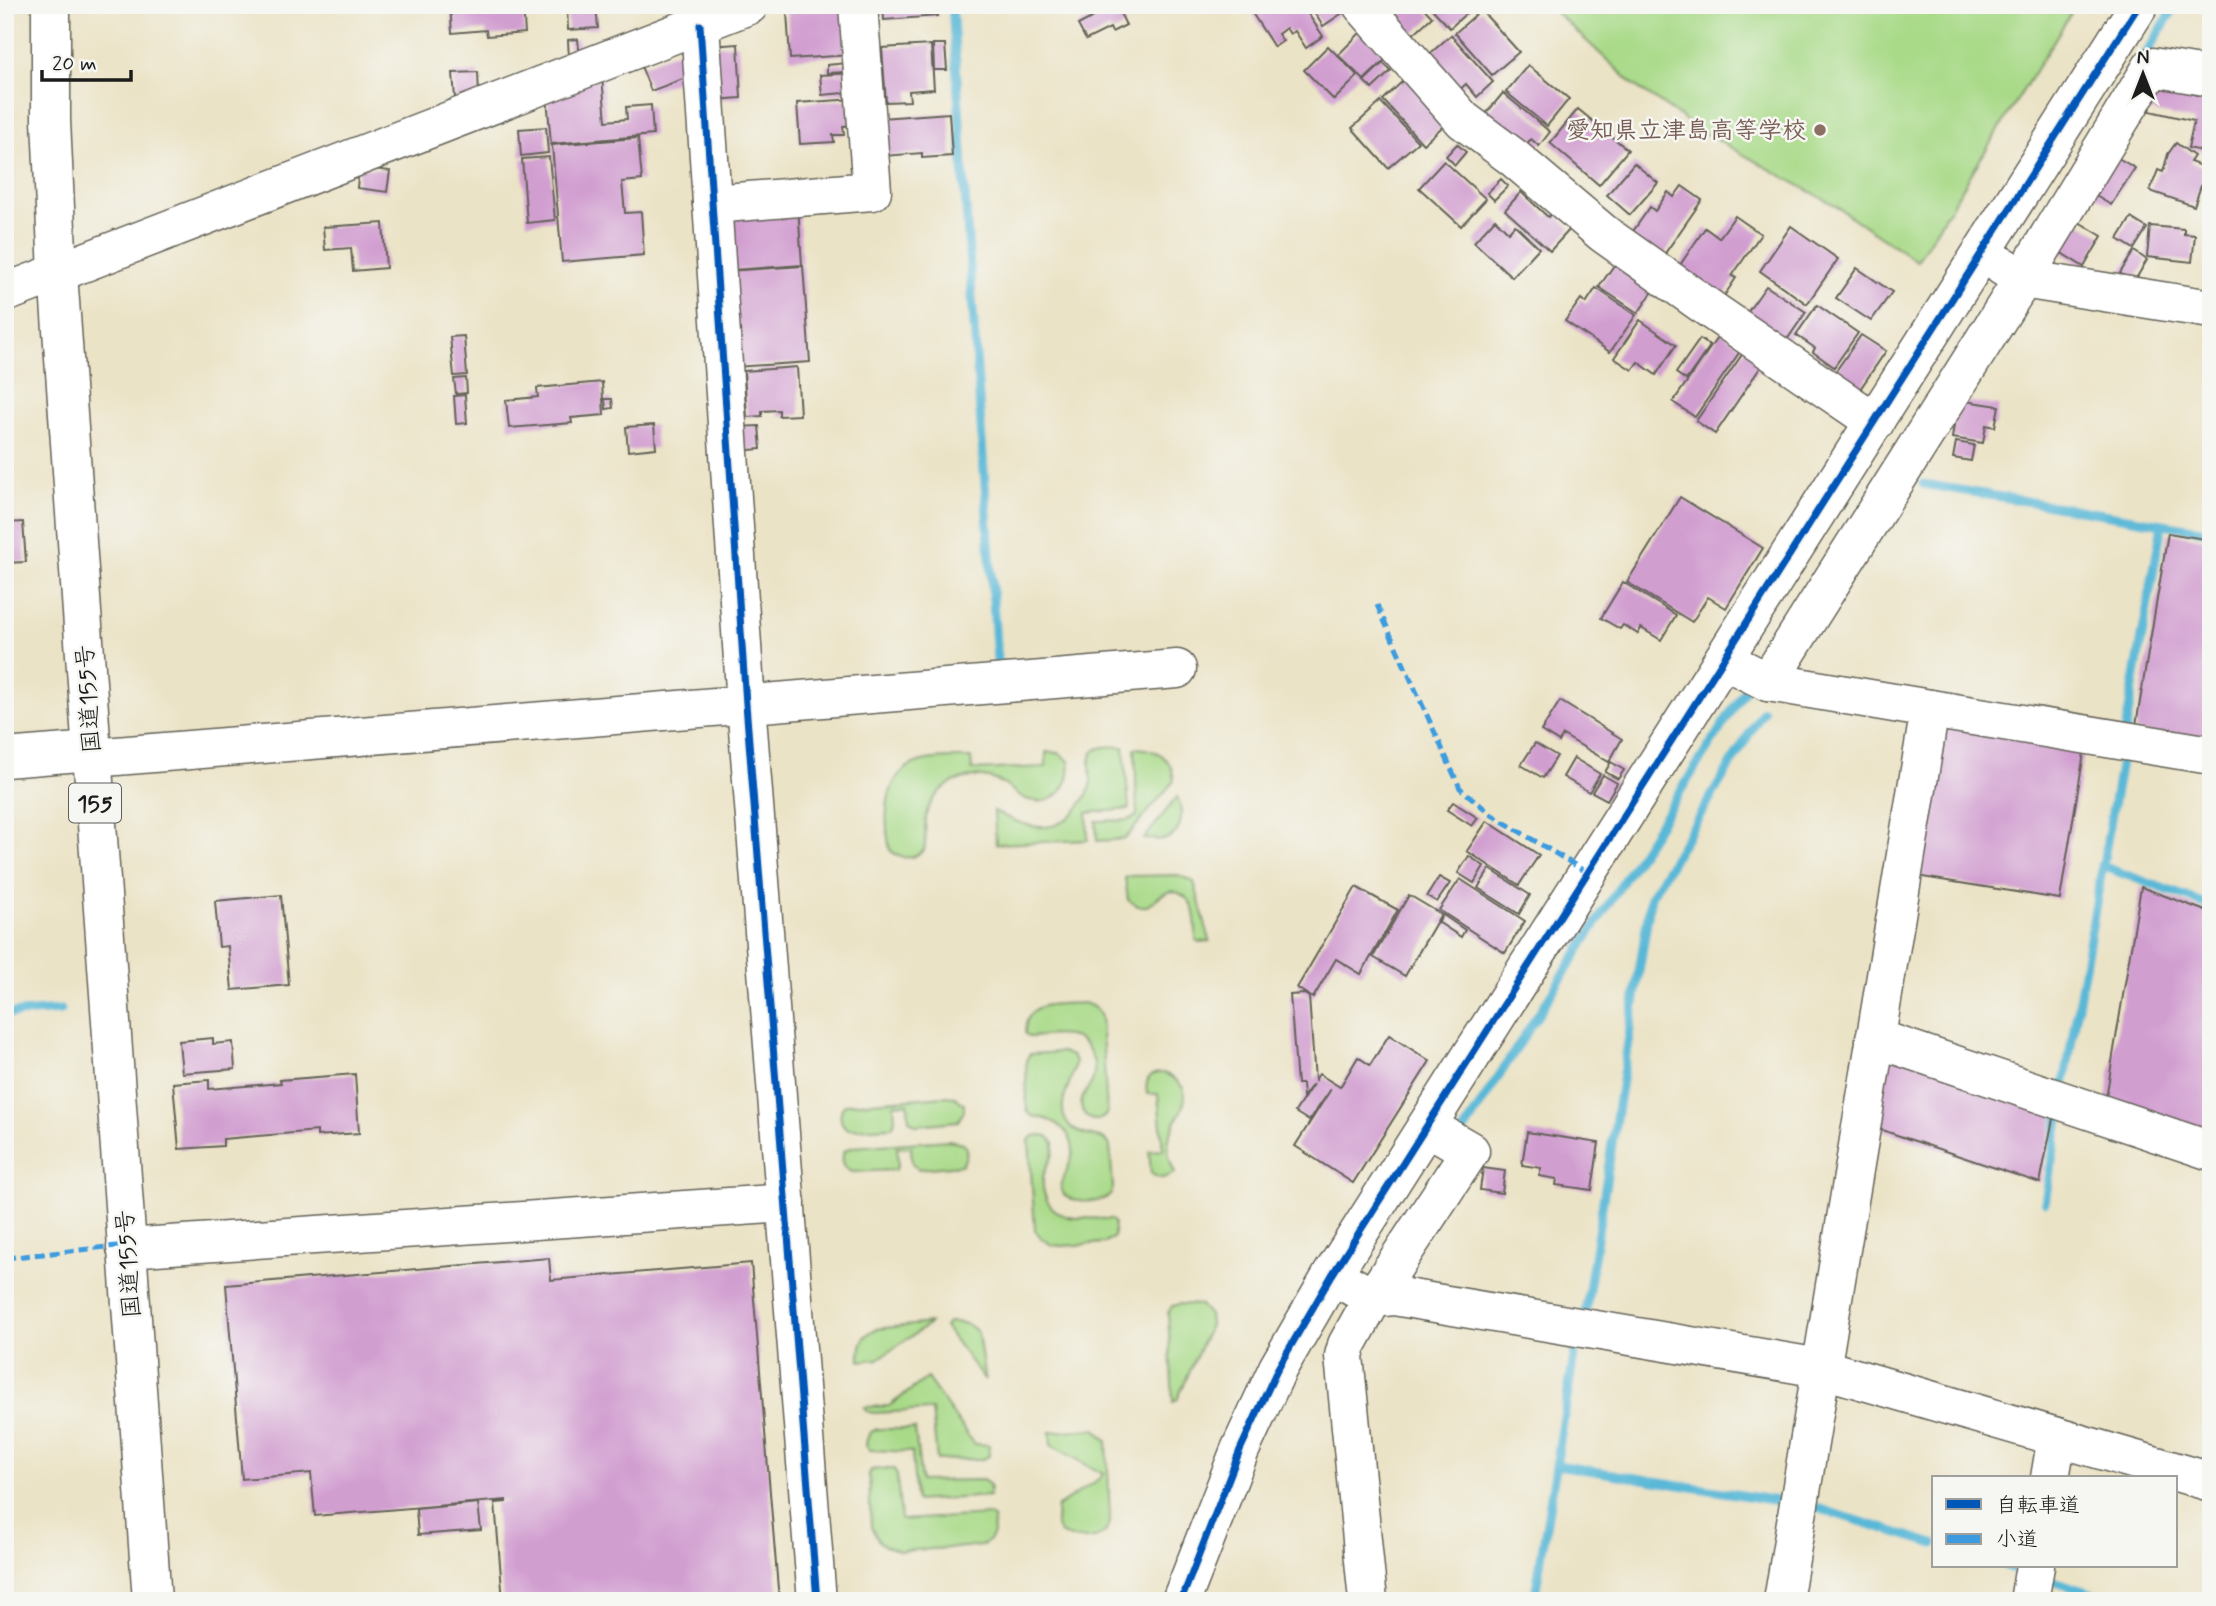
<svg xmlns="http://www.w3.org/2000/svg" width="2216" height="1606" font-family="Mynerve,'Klee One',sans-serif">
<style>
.green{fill:#a9da88;stroke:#627b52;stroke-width:2}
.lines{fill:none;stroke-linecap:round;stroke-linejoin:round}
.stream{stroke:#58b8d7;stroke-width:9}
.building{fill:#d19ed0}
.minor-casing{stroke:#646258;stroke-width:41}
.highway-casing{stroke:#646258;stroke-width:41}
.minor{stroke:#fff;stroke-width:38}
.highway{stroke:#fff;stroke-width:38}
.quiet{stroke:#3c9bdf;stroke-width:5;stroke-dasharray:10 5;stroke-linecap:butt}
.cycleway-casing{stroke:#f6f6f2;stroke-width:11}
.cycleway{stroke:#0057b8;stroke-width:7}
.education-dot{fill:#8d6e63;stroke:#f6f6f2;stroke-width:2.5}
.labels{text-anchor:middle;stroke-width:5;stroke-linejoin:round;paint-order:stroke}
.shield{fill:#f6f6f2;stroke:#5d5d5c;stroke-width:2}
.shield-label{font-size:23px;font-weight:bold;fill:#1c1c1c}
.education-label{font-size:24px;font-weight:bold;fill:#785e54;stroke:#f6f6f2;text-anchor:end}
.street-label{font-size:24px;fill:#1c1c1c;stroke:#f6f6f2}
</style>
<rect width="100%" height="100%" fill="#f6f6f2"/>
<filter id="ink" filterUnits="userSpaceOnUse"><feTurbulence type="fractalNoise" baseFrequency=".0143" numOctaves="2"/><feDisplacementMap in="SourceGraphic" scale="14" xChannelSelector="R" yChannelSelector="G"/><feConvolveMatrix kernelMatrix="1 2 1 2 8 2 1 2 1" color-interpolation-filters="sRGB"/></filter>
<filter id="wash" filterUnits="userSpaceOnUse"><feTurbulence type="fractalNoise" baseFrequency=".00686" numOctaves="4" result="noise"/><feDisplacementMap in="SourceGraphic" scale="28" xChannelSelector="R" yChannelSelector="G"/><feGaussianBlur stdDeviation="1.57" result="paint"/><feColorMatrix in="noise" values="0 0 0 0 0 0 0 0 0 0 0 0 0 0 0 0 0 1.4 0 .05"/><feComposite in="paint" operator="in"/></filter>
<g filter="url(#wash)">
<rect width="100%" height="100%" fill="#ebe3c6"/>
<g class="green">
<polygon points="1548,5 2076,5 1917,261 1831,203 1701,131 1634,85"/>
<path d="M1124 747 1129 809 1087 813 1088 840 996 844 994 811C1026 827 1056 840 1081 804 1085 798 1090 792 1091 785 1092 776 1087 761 1093 753 1099 744 1115 747 1124 747Z"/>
<path d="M1135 748C1158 749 1172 757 1174 781L1125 839 1097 841 1096 821 1129 820 1137 816Z"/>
<path d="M1046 752 1059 753 1069 761C1073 786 1053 809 1026 799 1018 796 1011 788 1003 784 977 768 942 780 929 807 922 820 928 837 924 850 913 860 900 860 890 850 883 815 883 767 927 760 941 757 956 758 971 758L972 770 1046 767Z"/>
<path d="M1177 797C1183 810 1184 832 1168 838 1161 841 1151 839 1144 839Z"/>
<path d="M1178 875 1194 882 1210 941 1199 942 1196 940C1196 923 1197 898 1176 892 1173 891 1169 891 1165 893 1159 896 1153 902 1147 906H1137L1128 900 1125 878 1130 876Z"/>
<path d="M1084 1003C1093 1006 1097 1008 1101 1017L1107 1112C1101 1126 1083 1120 1081 1106 1080 1096 1088 1090 1092 1082 1099 1063 1089 1039 1068 1036 1056 1034 1042 1036 1030 1037L1025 1034C1025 998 1057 1005 1084 1003Z"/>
<path d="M1062 1052 1072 1056 1075 1061C1075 1080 1053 1105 1068 1124 1083 1141 1103 1132 1110 1146L1113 1187C1112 1192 1112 1194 1108 1197 1100 1203 1069 1204 1063 1193 1054 1177 1086 1158 1066 1132 1057 1121 1045 1118 1032 1116L1027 1111 1026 1060 1030 1054Z"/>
<path d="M1164 1073C1202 1091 1178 1110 1170 1135 1166 1148 1169 1161 1175 1173 1165 1178 1160 1181 1151 1173L1149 1151 1163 1150 1158 1094H1147C1145 1080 1148 1072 1164 1073Z"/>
<path d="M945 1096 955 1097 964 1104V1111L958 1121 916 1125 909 1120 908 1103 894 1104 895 1121 892 1127 848 1129C840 1124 839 1117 842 1108L846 1104Z"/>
<path d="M1040 1135 1047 1136 1054 1142C1056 1159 1045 1163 1043 1178 1042 1187 1044 1197 1050 1205 1065 1225 1090 1215 1112 1220L1114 1223V1237L1105 1243 1062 1246 1052 1245 1042 1239 1035 1230 1029 1140 1034 1136Z"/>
<path d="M948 1140 963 1143C969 1151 967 1158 961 1165L918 1169 912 1163 911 1147 897 1148 898 1165 895 1170 851 1172C843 1167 841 1160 844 1151L853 1147Z"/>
<polygon points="1180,1304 1200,1305 1209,1315 1210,1325 1177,1400 1173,1402 1168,1313 1172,1306"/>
<path d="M949 1322C961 1322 970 1323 978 1333L985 1381 945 1327Z"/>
<path d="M931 1323 878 1359 860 1361C860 1345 861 1336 876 1329Z"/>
<polygon points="927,1378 974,1444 989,1445 989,1456 983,1459 937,1460 932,1410 873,1413 866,1411 864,1407 889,1406"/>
<path d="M878 1429H915L921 1481 983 1480 990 1485 989 1496 916 1501 912 1452 870 1450 866 1446C867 1437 869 1431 878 1429Z"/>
<path d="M1096 1429 1107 1441 1110 1523C1104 1544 1076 1541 1060 1533L1056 1525 1057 1507 1100 1478 1103 1474 1051 1445 1050 1432Z"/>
<path d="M881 1469H894L897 1475 901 1520 989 1515 994 1520C994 1533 993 1540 981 1546L900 1551 885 1546 879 1541 871 1527 869 1475 871 1470Z"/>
</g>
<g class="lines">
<g class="stream">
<polyline points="952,5 998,674"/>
<polyline points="2144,57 2176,5"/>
<polyline points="1923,484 2211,532"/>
<polyline points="2125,733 2162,524"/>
<polyline points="2102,866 2211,906"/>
<polyline points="5,1014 61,1010"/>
<polyline points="2063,1091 2123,750"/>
<polyline points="1460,1137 1750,682"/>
<polyline points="2045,1202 2060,1111"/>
<polyline points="1585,1315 1651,896 1763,711"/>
<polyline points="1557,1465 1790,1503"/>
<polyline points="1810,1506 1934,1544"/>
<polyline points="2005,1566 2024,1572"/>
<polyline points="2042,1578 2117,1601"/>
<polyline points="1534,1601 1577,1337"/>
</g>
</g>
<g id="blocks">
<g class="building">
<polygon points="450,5 523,5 525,33 487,36 486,30 452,33"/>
<polygon points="567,5 596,5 598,28 568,30"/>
<polygon points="883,5 937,5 938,16 884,20"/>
<polygon points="1116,5 1126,25 1112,32 1110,28 1086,40 1078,25"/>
<polygon points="1247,5 1302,5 1323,36 1306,48 1295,31 1290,34 1286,28 1278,34 1283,41 1274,47"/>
<polygon points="1309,5 1348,5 1350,8 1323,26"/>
<polygon points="1384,5 1421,5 1432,17 1409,38"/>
<polygon points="1438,5 1475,5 1450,28 1433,10"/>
<polygon points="846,8 850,55 790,59 787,12"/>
<polygon points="1481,10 1519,52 1492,75 1455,33"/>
<polygon points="1361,32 1387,58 1364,80 1338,55"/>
<polygon points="1451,35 1493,82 1477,97 1466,84 1456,93 1425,58"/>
<polygon points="578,39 580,60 569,60 568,40"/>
<polygon points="738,44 741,98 714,100 710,46"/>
<polygon points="933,44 945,44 947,70 934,70"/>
<polygon points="931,45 934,89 909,91 910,101 886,102 882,48"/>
<polygon points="1328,46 1358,76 1334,100 1304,70"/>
<polygon points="681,50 691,76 651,91 641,66"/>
<polygon points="847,63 847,72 827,73 827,65"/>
<polygon points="1383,63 1391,71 1372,89 1364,81"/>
<polygon points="1528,65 1569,99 1547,126 1506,92"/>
<polygon points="478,72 479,97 455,98 453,73"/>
<polygon points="853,73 855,92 822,95 820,75"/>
<polygon points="1408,76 1449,121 1423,144 1383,100"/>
<polygon points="602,77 606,121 627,119 626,107 651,105 653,135 551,144 547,97"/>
<polygon points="2156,85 2211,98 2210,153 2188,148 2194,121 2150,111"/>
<polygon points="1503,93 1550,132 1539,146 1531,139 1523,148 1484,116"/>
<polygon points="855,99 857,125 843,126 844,135 833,135 834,142 800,144 797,103"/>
<polygon points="1381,102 1418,142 1388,168 1352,128"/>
<polygon points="1578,109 1628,150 1599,185 1550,143"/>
<polygon points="949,113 952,156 922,158 922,153 884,156 881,118"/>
<polygon points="546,127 548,153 521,156 519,129"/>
<polygon points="638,138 642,180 622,182 625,213 641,212 644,255 562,262 552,145"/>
<polygon points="2176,143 2194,156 2190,162 2207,168 2194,206 2150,191 2158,170 2163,172 2168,154"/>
<polygon points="1457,144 1466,152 1455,165 1446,156"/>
<polygon points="2113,155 2135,168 2111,205 2089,192"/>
<polygon points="549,157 555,220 527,223 522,159"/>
<polygon points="1444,161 1486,199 1461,226 1419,188"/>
<polygon points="1634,163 1658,183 1630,215 1607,195"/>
<polygon points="359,167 390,171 387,192 357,188"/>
<polygon points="1501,179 1508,186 1494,200 1487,193"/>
<polygon points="1682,186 1702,200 1661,259 1629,237 1650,207 1655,211 1668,192 1674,197"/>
<polygon points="1521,192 1548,217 1553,212 1571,228 1550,251 1505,210"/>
<polygon points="798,206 802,265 733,270 729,211"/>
<polygon points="1735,216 1761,234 1732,276 1736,278 1720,302 1676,271 1705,228 1719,238"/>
<polygon points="2131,218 2147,228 2134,249 2118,239"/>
<polygon points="1495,219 1508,232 1515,225 1539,248 1512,277 1474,242"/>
<polygon points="2074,219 2102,236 2084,267 2055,249"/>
<polygon points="383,223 386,268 353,271 351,248 325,250 323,227"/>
<polygon points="1791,226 1838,259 1807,304 1760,271"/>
<polygon points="2150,226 2184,229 2184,234 2195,235 2192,262 2147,257"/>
<polygon points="2134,251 2147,260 2134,282 2120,273"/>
<polygon points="1619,258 1658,284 1638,313 1599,287"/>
<polygon points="803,266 810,362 734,367 727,271"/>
<polygon points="1857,268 1892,292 1871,321 1836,298"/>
<polygon points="1766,286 1806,312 1784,344 1744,317"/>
<polygon points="1596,288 1636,315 1610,352 1565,321 1581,299 1586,303"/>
<polygon points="1817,305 1858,333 1834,367 1813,352 1815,348 1796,335"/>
<polygon points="1640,320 1676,345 1656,375 1638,362 1632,370 1614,358"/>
<polygon points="1721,332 1743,347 1695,417 1673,402"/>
<polygon points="1861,335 1886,351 1858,392 1833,375"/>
<polygon points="464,336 467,375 454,376 450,337"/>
<polygon points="1700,339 1710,346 1686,380 1676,373"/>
<polygon points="1746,349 1764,362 1715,434 1696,421"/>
<polygon points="797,367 800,415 779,416 779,410 762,411 762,416 747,417 744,371"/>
<polygon points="466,378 467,393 456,394 454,379"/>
<polygon points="602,382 604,415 571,418 572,423 509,428 506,400 538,397 537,388"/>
<polygon points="465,395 467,423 456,424 454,396"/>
<polygon points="605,399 612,399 613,408 606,409"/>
<polygon points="1958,400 1999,406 1995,427 1986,425 1983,443 1952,438"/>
<polygon points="654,425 656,448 628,451 626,427"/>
<polygon points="759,426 761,449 736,451 734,427"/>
<polygon points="1956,442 1974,445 1971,461 1953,458"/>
<polygon points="1680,497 1763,548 1726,608 1708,597 1692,622 1627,582"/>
<polygon points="23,522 26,562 5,563 5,523"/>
<polygon points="2168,533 2211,540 2211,744 2135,731"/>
<polygon points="1623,582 1676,615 1661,640 1641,628 1638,634 1623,625 1620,629 1601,618"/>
<polygon points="1560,701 1622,739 1609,762 1563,735 1559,742 1541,731"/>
<polygon points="1941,723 2085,747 2060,899 1916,876"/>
<polygon points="1535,743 1557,756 1543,778 1521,765"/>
<polygon points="1574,758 1600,774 1589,792 1563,777"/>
<polygon points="1611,762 1624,770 1618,779 1605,772"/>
<polygon points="1603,775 1617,783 1607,800 1592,792"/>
<polygon points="1453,802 1478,818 1472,826 1447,810"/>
<polygon points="1487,821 1539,855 1519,885 1467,851"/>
<polygon points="1469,856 1484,866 1474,883 1458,873"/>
<polygon points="1490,869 1530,895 1519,914 1478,888"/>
<polygon points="1439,877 1450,883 1437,902 1427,896"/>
<polygon points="1460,879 1525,921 1505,953 1439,910"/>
<polygon points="1356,887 1398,910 1361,974 1336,959 1313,998 1297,988"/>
<polygon points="2141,887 2211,913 2211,1136 2106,1098"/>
<polygon points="281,895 289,985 232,990 228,946 219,947 215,901"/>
<polygon points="1409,895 1441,914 1405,976 1373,957"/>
<polygon points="1443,915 1465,930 1461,937 1438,922"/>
<polygon points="1304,994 1309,997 1315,1080 1319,1074 1340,1087 1358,1057 1370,1065 1389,1035 1430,1061 1353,1183 1295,1146 1331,1089 1309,1121 1295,1112 1313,1084 1303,1097 1302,1084 1297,1084 1290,995"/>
<polygon points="213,1038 213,1044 233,1042 235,1069 182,1073 179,1041"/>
<polygon points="1886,1051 2055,1109 2040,1183 1870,1126"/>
<polygon points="355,1074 359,1133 317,1136 317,1131 223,1139 223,1146 179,1149 173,1083 209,1080 209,1089 281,1083 280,1080"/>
<polygon points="1527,1132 1599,1143 1592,1190 1556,1185 1557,1179 1539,1176 1541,1168 1522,1165"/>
<polygon points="1483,1168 1505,1171 1502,1193 1480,1190"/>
<polygon points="549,1258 551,1280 751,1263 779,1601 503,1601 495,1503 506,1502 506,1500 315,1516 311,1473 242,1479 226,1285"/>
<polygon points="478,1503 481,1530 418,1535 416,1509"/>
</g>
</g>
</g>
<g filter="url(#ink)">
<use href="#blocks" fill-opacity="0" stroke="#646258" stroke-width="2"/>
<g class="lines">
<g class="minor-casing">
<g id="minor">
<polyline points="1362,5 1463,120 1514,158 1604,234 1717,314 1875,422"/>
<polyline points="700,25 746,704 817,1601"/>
<polyline points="712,204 872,191 858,5"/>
<polyline points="2002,266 2023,279 2211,309"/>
<polyline points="5,293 749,5"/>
<polyline points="1724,660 1768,682 1930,709 1783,1601"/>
<polyline points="1768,682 2023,279 2152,67 2211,77"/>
<polyline points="1930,709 2211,755"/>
<polyline points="5,758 92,751"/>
<polyline points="92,758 1177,669"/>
<polyline points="1875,1038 2211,1151"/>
<polyline points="126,1248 786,1203"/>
<polyline points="1332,1275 1373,1298 1394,1296 1820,1368 2211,1482"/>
<polyline points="2050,1478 2057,1437"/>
<polyline points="1181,1601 1240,1450 1278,1368 1332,1275 2139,5"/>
<polyline points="1368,1601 1344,1356 1347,1345 1373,1298 1470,1151 1427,1126"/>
<polyline points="2029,1601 2035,1566"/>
</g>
</g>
<g class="highway-casing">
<polyline id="highway" points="51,5 51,120 58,273 152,1601"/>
</g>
<use href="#minor" class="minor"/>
<use href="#highway" class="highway"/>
<g class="quiet">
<polyline points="1377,605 1460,788 1492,815 1588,873"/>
<polyline points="5,1258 126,1245"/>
</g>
<g class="cycleway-casing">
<g id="cycleway">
<polyline points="700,25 746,704 817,1601"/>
<polyline points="1181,1601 1240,1450 1278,1368 1332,1275 2139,5"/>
</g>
</g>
<use href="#cycleway" class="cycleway"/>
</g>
</g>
<circle class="education-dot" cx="1820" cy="130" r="7"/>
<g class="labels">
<rect class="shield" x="69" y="783.5" width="52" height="39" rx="5"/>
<g class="shield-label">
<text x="95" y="811">155</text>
</g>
<g class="education-label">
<text x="1806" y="138">愛知県立津島高等学校</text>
</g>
<g class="street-label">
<text transform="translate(88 699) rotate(-94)" y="8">国道155号</text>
<text transform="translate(128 1264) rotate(-94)" y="8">国道155号</text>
</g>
</g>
<rect width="2216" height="1606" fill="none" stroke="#f6f6f2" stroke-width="28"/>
<rect x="1932" y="1476" width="245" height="91" fill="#f6f6f2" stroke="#9f9f9c" stroke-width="2"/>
<rect x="1946" y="1499" width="35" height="10" fill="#0057b8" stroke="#9f9f9c" stroke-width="2"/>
<text x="1996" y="1512" font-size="21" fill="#1c1c1c">自転車道</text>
<rect x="1946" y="1534" width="35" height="10" fill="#3c9bdf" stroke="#9f9f9c" stroke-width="2"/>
<text x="1996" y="1546" font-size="21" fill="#1c1c1c">小道</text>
<g transform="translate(2143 74)" stroke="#f6f6f2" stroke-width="5" paint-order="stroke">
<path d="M0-5L12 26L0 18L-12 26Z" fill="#1c1c1c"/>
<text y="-10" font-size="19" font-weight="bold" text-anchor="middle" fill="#1c1c1c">N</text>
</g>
<path d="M42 70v10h89v-10" fill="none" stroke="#1c1c1c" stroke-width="3.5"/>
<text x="52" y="70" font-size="21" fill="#1c1c1c" stroke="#f6f6f2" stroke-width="5" paint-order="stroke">20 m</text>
</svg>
